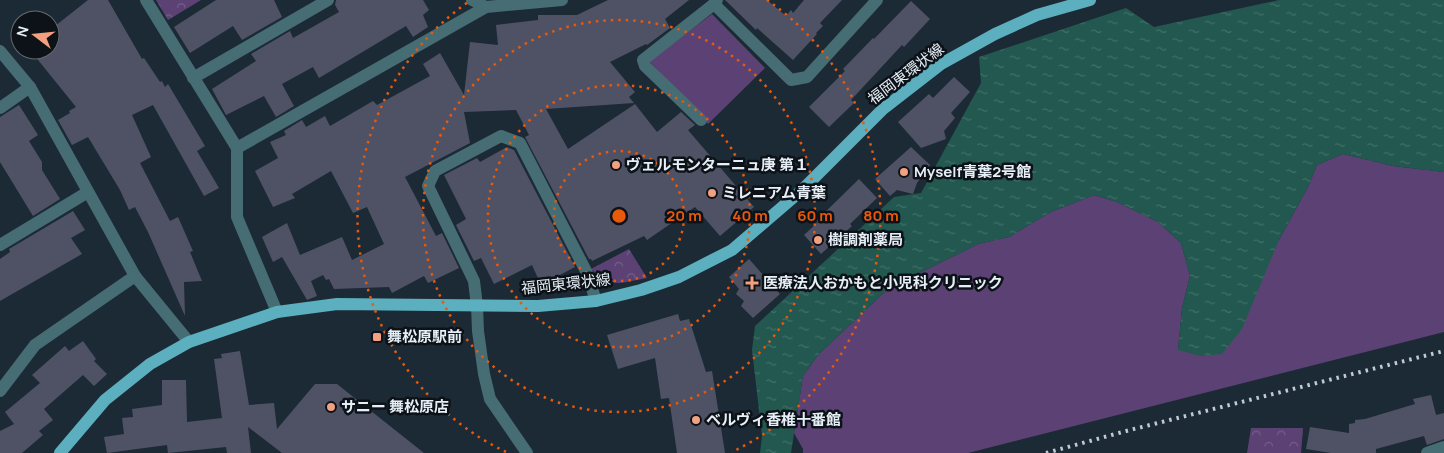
<svg xmlns="http://www.w3.org/2000/svg" width="1444" height="453" font-family="Manrope,'Noto Sans JP',sans-serif">
<style>
.green{fill:#5c4274}
.park{fill:url(#park-crowns)}
.water{fill:url(#water-ripples)}
.building{fill:#4f5264}
.lines{fill:none;stroke-linecap:round;stroke-linejoin:round}
.minor{stroke:#466c74;stroke-width:12}
.tertiary{stroke:#466c74;stroke-width:12}
.primary{stroke:#5bafbf;stroke-width:12}
.rail{stroke:#c0cad3;stroke-width:4;stroke-dasharray:2.5 5;stroke-linecap:butt}
.ring{fill:none;stroke:#e8590c;stroke-width:2.5;stroke-dasharray:2.5 5}
.poi-dot{fill:#f2a07f;stroke:#0c1217;stroke-width:2}
.labels{text-anchor:middle;stroke-width:5;stroke-linejoin:round;paint-order:stroke}
.street-label{font-size:15px;fill:#e6eff7;stroke:#0c1217}
.poi-label{font-size:15px;font-weight:bold;fill:#e6eff7;stroke:#0c1217;text-anchor:start}
.centre{fill:#e8590c;stroke:#0c1217;stroke-width:2.5}
.ring-label{font-size:15px;text-anchor:middle;font-weight:bold;fill:#e8590c;stroke:#0c1217;stroke-width:5;stroke-linejoin:round;paint-order:stroke}
</style>
<defs>
<pattern id="park-crowns" width="20" height="18" patternUnits="userSpaceOnUse" patternTransform="scale(1.25)"><rect width="20" height="18" fill="#5c4274"/><path d="M2 6a3 3 0 1 1 6 0M12 15a3 3 0 1 1 6 0" fill="none" stroke="#735e89"/></pattern>
<pattern id="water-ripples" width="26" height="14" patternUnits="userSpaceOnUse" patternTransform="scale(1.25)"><rect width="26" height="14" fill="#22584f"/><path d="M2 4q2-2 4 0t4 0M15 11q2-2 4 0t4 0" fill="none" stroke="#427069"/></pattern>
</defs>
<rect width="100%" height="100%" fill="#1c2a36"/>
<g class="green">
<polygon points="712,14 765,68 708,124 649,61"/>
<polygon points="1343,154 1393,166 1444,172 1444,332 968,453 803,453 803,449 794,433 803,376 818,355 889,288 978,244 1009,237 1051,212 1094,195 1117,202 1158,222 1181,243 1190,276 1182,308 1178,350 1279,240 1308,187 1317,165"/>
</g>
<g class="park">
<polygon points="156,0 201,0 168,20"/>
<path d="M629 249 647 278C619 283 613 289 591 269Z"/>
<polygon points="1251,428 1303,428 1301,453 1247,453"/>
</g>
<polygon class="water" points="1279,0 1444,0 1444,172 1393,166 1343,154 1317,165 1308,187 1279,240 1242,329 1222,354 1200,356 1178,350 1182,308 1190,276 1181,243 1158,222 1117,202 1094,195 1051,212 1009,237 978,244 889,288 818,355 803,376 791,453 760,453 762,436 752,350 755,326 894,197 921,193 981,83 979,57 1126,8 1154,27"/>
<g class="building">
<polygon points="88,0 108,0 142,59 144,58 160,82 162,81 165,87 168,84 205,146 197,151 219,188 204,196 153,105 132,115 151,157 140,163 170,221 178,217 193,251 190,252 202,281 184,282 185,316 148,232 135,207 129,210 120,190 88,137 72,145 58,120 70,113 69,111 76,107 30,50 50,50 50,30"/>
<polygon points="216,0 274,0 282,17 242,40 233,26 190,53 174,27"/>
<polygon points="336,0 423,0 429,10 423,15 428,27 413,37 406,26 319,78 313,67 282,84 294,106 276,117 264,96 226,115 212,89 256,61 251,54 290,31 293,38 339,12 335,5"/>
<polygon points="608,0 689,0 665,19 670,28 647,45 646,44 610,62 635,92 629,97 634,103 546,109 568,149 635,104 657,132 681,112 695,125 688,130 754,207 720,236 695,207 647,240 644,236 592,261 591,259 589,259 525,137 529,135 516,110 464,112 470,143 405,177 436,236 442,233 459,268 428,283 424,276 392,293 389,287 334,289 329,279 326,280 323,275 311,281 317,296 307,300 282,257 273,262 262,237 287,223 300,255 342,237 352,260 384,244 367,207 353,213 331,171 292,194 295,198 273,207 255,171 278,158 270,142 286,135 284,131 302,120 306,127 325,116 330,126 373,101 377,105 430,76 423,64 440,53 464,95 470,42 498,45 496,25 538,20 538,15 577,15"/>
<polygon points="725,0 767,0 786,16 791,10 793,13 804,0 842,0 820,23 823,26 816,33 817,34 793,60 757,28 756,30"/>
<polygon points="911,1 930,19 904,47 902,45 851,100 854,103 829,127 809,107 845,71 843,69 873,38 874,39"/>
<polygon points="954,77 970,92 951,113 955,118 944,131 946,139 921,148 898,122 929,94 933,98"/>
<polygon points="19,105 38,135 29,141 42,162 42,170 60,199 33,216 0,162 0,117"/>
<polygon points="507,147 514,150 575,267 541,285 532,265 494,284 481,258 474,261 456,225 466,219 444,175 477,158 480,162"/>
<polygon points="911,147 930,165 917,183 913,194 897,190 890,196 875,179"/>
<polygon points="859,179 877,198 850,224 852,226 821,254 804,235 818,222 816,221"/>
<polygon points="73,211 85,230 71,238 82,254 0,301 0,259 10,252 9,249"/>
<polygon points="749,259 780,294 753,318 741,306 744,301 736,294 739,289 729,277"/>
<polygon points="678,314 680,321 689,319 706,372 712,371 725,453 677,453 669,398 661,399 655,358 618,369 607,335"/>
<polygon points="83,341 96,359 94,361 107,374 94,386 83,375 44,409 53,420 39,431 43,435 22,453 0,453 0,431 14,424 5,412 40,383 32,375 65,346 69,351"/>
<polygon points="240,351 249,405 274,403 277,429 315,384 337,384 424,453 282,453 248,427 251,453 227,453 226,447 168,453 167,445 107,453 104,437 124,434 122,418 133,417 132,409 162,405 162,380 186,380 187,422 222,418 214,359 222,358 221,354"/>
<polygon points="1431,395 1436,415 1444,413 1444,439 1427,445 1424,436 1376,449 1376,453 1331,453 1306,449 1310,427 1349,433 1349,424 1355,423 1355,420 1365,419 1415,404 1413,399"/>
</g>
<g class="lines">
<g class="minor">
<polyline points="146,0 237,148 237,217 277,312"/>
<polyline points="472,0 486,7"/>
<polyline points="717,0 714,4 791,80 807,77 877,0"/>
<polyline points="0,51 30,87 135,276 189,342"/>
<polyline points="193,78 328,0"/>
<polyline points="0,108 30,87"/>
<polyline points="701,120 645,66 643,60 714,4"/>
<polyline points="237,148 486,7 562,0"/>
<polyline points="0,245 88,192"/>
<polyline points="477,306 474,281 428,186 435,171 501,136 520,143 587,273 596,301"/>
<polyline points="0,391 35,345 135,276"/>
<polyline points="1427,453 1444,447"/>
</g>
<polyline class="tertiary" points="477,306 478,331 484,374 490,399 527,453"/>
<polyline class="primary" points="60,453 105,400 150,364 189,342 277,312 337,304 538,306 596,301 641,290 679,277 732,250 802,190 883,109 941,64 995,34 1037,15 1090,0"/>
<polyline class="rail" points="1046,453 1130,430 1444,351"/>
</g>
<g class="ring">
<circle cx="619" cy="216" r="65"/>
<circle cx="619" cy="216" r="131"/>
<circle cx="619" cy="216" r="196"/>
<path d="M506 452A262 262 0 0 1 471 0M767 0A262 262 0 0 1 732 452"/>
</g>
<g class="poi-dot">
<circle cx="616" cy="165" r="5"/>
<circle cx="904" cy="172" r="5"/>
<circle cx="712" cy="193" r="5"/>
<circle cx="818" cy="240" r="5"/>
<path d="M749.5 275.5h5v5h5v5h-5v5h-5v-5h-5v-5h5z"/>
<rect x="372" y="332" width="10" height="10" rx="2.5"/>
<circle cx="331" cy="407" r="5"/>
<circle cx="696" cy="420" r="5"/>
</g>
<g class="labels">
<g class="street-label">
<text transform="translate(906 74) rotate(-37)" y="5">福岡東環状線</text>
<text transform="translate(566 284) rotate(-6)" y="5">福岡東環状線</text>
</g>
<g class="poi-label">
<text x="626" y="170">ヴェルモンターニュ庚 第１</text>
<text x="914" y="177">Myself青葉2号館</text>
<text x="722" y="198">ミレニアム青葉</text>
<text x="828" y="245">樹調剤薬局</text>
<text x="763" y="288">医療法人おかもと小児科クリニック</text>
<text x="387" y="342">舞松原駅前</text>
<text x="341" y="412">サニー 舞松原店</text>
<text x="706" y="425">ベルヴィ香椎十番館</text>
</g>
</g>
<circle cx="619" cy="216" r="8" class="centre"/>
<g class="ring-label">
<text x="684" y="221">20 m</text>
<text x="750" y="221">40 m</text>
<text x="815" y="221">60 m</text>
<text x="881" y="221">80 m</text>
</g>
<g transform="translate(35 35) rotate(286)"><circle r="24" fill="#0c1217" stroke="#636a71"/>
<path d="M0-4L9 19L0 12L-9 19Z" fill="#f2a07f"/>
<text y="-8" font-size="14" font-weight="bold" text-anchor="middle" fill="#e6eff7">N</text>
</g>
</svg>
